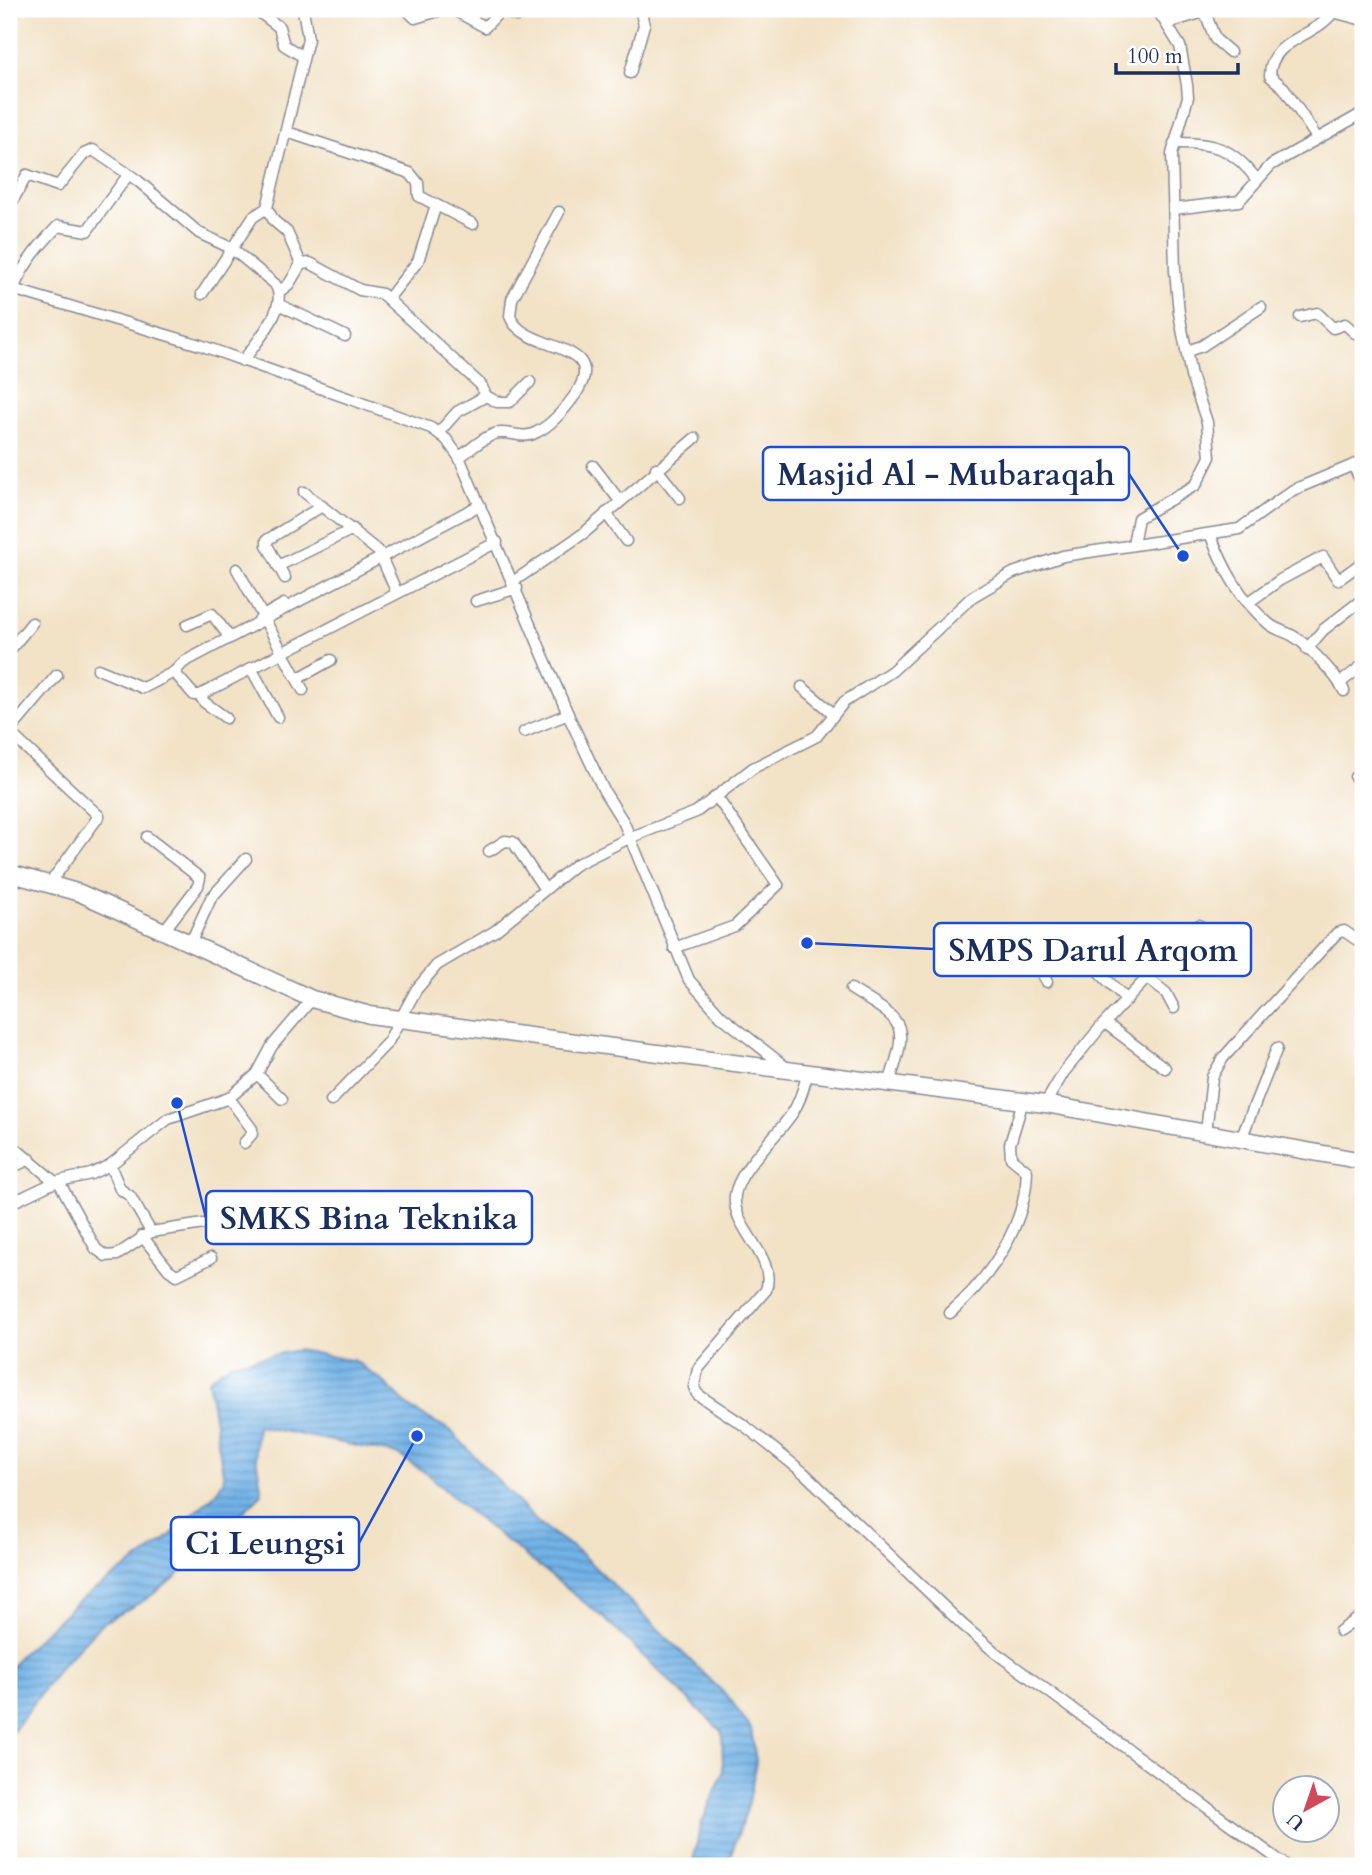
<svg xmlns="http://www.w3.org/2000/svg" width="1372" height="1875" font-family="Cardo,serif">
<style>
.water{fill:url(#water-rules);stroke:#4670a2;stroke-width:2}
.lines{fill:none;stroke-linecap:round;stroke-linejoin:round}
.minor-casing{stroke:#868892;stroke-width:13}
.primary-casing{stroke:#868892;stroke-width:19}
.minor{stroke:#fff;stroke-width:10}
.primary{stroke:#fff;stroke-width:16}
.leader{fill:none;stroke:#1d4ed8;stroke-width:2.5}
.callout-dot{fill:#1d4ed8;stroke:#fff;stroke-width:2.5}
.callout{fill:#fff;stroke:#1d4ed8;stroke-width:2.5}
.callout-label{font-size:32px;text-anchor:middle;font-weight:bold;fill:#1b2f5e}
</style>
<defs>
<pattern id="water-rules" width="6" height="5" patternUnits="userSpaceOnUse" patternTransform="scale(1.75)"><rect width="6" height="5" fill="#72b2e6"/><path d="M0 2.5h6" fill="none" stroke="#5d91be"/></pattern>
</defs>
<rect width="100%" height="100%" fill="#fff"/>
<filter id="ink" filterUnits="userSpaceOnUse"><feTurbulence type="fractalNoise" baseFrequency=".0143" numOctaves="2"/><feDisplacementMap in="SourceGraphic" scale="14" xChannelSelector="R" yChannelSelector="G"/><feConvolveMatrix kernelMatrix="1 2 1 2 8 2 1 2 1" color-interpolation-filters="sRGB"/></filter>
<filter id="wash" filterUnits="userSpaceOnUse"><feTurbulence type="fractalNoise" baseFrequency=".00686" numOctaves="4" result="noise"/><feDisplacementMap in="SourceGraphic" scale="28" xChannelSelector="R" yChannelSelector="G"/><feGaussianBlur stdDeviation="1.57" result="paint"/><feColorMatrix in="noise" values="0 0 0 0 0 0 0 0 0 0 0 0 0 0 0 0 0 1.4 0 .05"/><feComposite in="paint" operator="in"/></filter>
<g filter="url(#wash)">
<rect width="100%" height="100%" fill="#f2e2c6"/>
<polygon class="water" points="298,1350 355,1361 385,1383 411,1409 450,1430 539,1524 579,1552 730,1699 751,1729 756,1761 749,1803 727,1866 692,1866 701,1824 723,1773 722,1732 604,1618 470,1512 426,1473 397,1454 257,1426 255,1450 262,1494 175,1578 145,1600 102,1623 61,1666 9,1737 9,1672 18,1657 77,1602 162,1543 215,1494 224,1479 208,1380 231,1363"/>
</g>
<g filter="url(#ink)">
<g class="lines">
<g class="minor-casing">
<g id="minor">
<polyline points="255,9 279,27 284,45 302,56"/>
<polyline points="406,9 415,18 445,9"/>
<polyline points="452,9 485,27 501,10 516,16 534,13"/>
<polyline points="1322,9 1363,20"/>
<polyline points="1205,12 1215,39 1230,52"/>
<polyline points="1168,23 1213,9"/>
<polyline points="630,73 644,25 640,9"/>
<polyline points="287,132 410,173 418,183 419,196 473,224"/>
<path d="M1317 138 1284 88 1270 76C1270 38 1316 38 1334 11"/>
<path d="M1174 143C1214 142 1233 148 1257 180"/>
<path d="M9 207 27 175 58 186 84 154 93 150 137 180 199 233 231 248 275 284C290 307 256 342 243 361"/>
<polyline points="1174,209 1239,201 1271,165 1363,113"/>
<polyline points="301,264 310,263 360,290 382,294 481,385 486,396 457,412 439,432"/>
<polyline points="301,264 287,232 274,221 267,208 308,39 303,9"/>
<polyline points="9,288 200,345 431,428 446,439 459,457 570,719 604,791 624,823 689,980 721,1016 788,1069"/>
<polyline points="280,291 289,284 301,264"/>
<polyline points="202,294 253,217 267,208"/>
<polyline points="388,299 418,261 436,205"/>
<path d="M9 302C18 270 36 249 58 226L87 231 128 175"/>
<polyline points="280,305 345,336"/>
<polyline points="1300,317 1317,313 1333,328 1345,324 1355,333 1363,333"/>
<polyline points="1187,351 1202,346 1261,307"/>
<polyline points="486,396 497,402 510,402 530,382"/>
<path d="M459 457C470 451 487 433 500 433 515 432 523 440 537 432 553 424 565 409 575 395 613 340 522 353 510 316L512 299 559 212"/>
<polyline points="593,466 620,501"/>
<polyline points="1354,467 1363,485"/>
<polyline points="656,468 680,498"/>
<polyline points="304,492 379,552 396,591"/>
<polyline points="480,505 184,662 174,672 194,695 200,695 497,542"/>
<polyline points="606,513 626,541"/>
<path d="M1210 534C1224 569 1239 598 1269 624 1276 630 1285 631 1293 636 1306 643 1339 678 1344 691"/>
<polyline points="1133,544 1138,518 1196,485 1210,457 1207,422 1191,376 1179,313 1175,271 1172,154 1188,97 1187,85 1180,46 1157,9"/>
<polyline points="278,566 353,529"/>
<polyline points="237,569 303,690"/>
<polyline points="285,578 267,545 267,540 322,506"/>
<polyline points="514,581 584,533 695,438"/>
<polyline points="476,601 517,588"/>
<polyline points="1249,602 1280,580 1323,557 1338,580 1363,562"/>
<polyline points="257,623 263,616 284,604"/>
<polyline points="187,625 212,614 230,638"/>
<polyline points="1307,649 1323,630 1363,599"/>
<polyline points="9,651 32,623"/>
<polyline points="251,668 278,717"/>
<polyline points="98,669 143,688 174,672"/>
<polyline points="297,679 331,660"/>
<polyline points="1340,683 1363,665"/>
<polyline points="802,687 834,714"/>
<polyline points="200,695 204,702 226,718"/>
<polyline points="9,732 99,816 50,883"/>
<polyline points="9,732 57,675"/>
<polyline points="524,732 568,714"/>
<polyline points="1355,777 1363,775"/>
<polyline points="147,837 200,878 198,886 163,932"/>
<polyline points="489,851 505,841 513,842 544,888"/>
<polyline points="190,944 211,898 246,859"/>
<polyline points="674,948 735,926 778,885 716,796"/>
<polyline points="1083,956 1127,1000"/>
<polyline points="1147,978 1166,993 1174,1008"/>
<path d="M1047 982 1036 963 1038 952C1048 945 1096 931 1107 935 1122 941 1138 959 1151 970"/>
<path d="M851 989C904 1022 910 1021 889 1083"/>
<polyline points="1105,1023 1165,1068"/>
<path d="M808 1072C804 1086 801 1100 793 1112 778 1136 739 1168 735 1195 731 1229 777 1255 766 1290L698 1369 694 1387 697 1394 745 1426 804 1473 963 1625 996 1653 1287 1866"/>
<polyline points="257,1074 282,1099"/>
<polyline points="229,1098 252,1129 252,1134 244,1143"/>
<polyline points="331,1101 388,1042 416,990 437,965 495,931 575,865 629,838 696,812 753,768 817,736 844,702 892,671 972,597 1013,573 1063,556 1239,529 1293,490 1363,461"/>
<polyline points="1045,1104 1064,1072 1099,1029 1147,978 1160,953 1199,925"/>
<polyline points="1206,1133 1212,1077 1223,1058 1337,933 1344,931 1363,944"/>
<polyline points="1241,1139 1277,1048"/>
<polyline points="9,1143 55,1182"/>
<polyline points="110,1165 120,1189 130,1196 151,1232"/>
<polyline points="9,1169 30,1159"/>
<polyline points="59,1182 96,1249 106,1256 117,1255 151,1232 204,1224"/>
<polyline points="9,1204 55,1182 91,1174 110,1165 168,1119 229,1098 257,1074 272,1046 312,999"/>
<polyline points="142,1236 169,1270 177,1275 211,1258"/>
<path d="M950 1313C990 1278 1026 1226 1027 1171L1011 1158 1010 1144 1023 1101"/>
<polyline points="1340,1631 1363,1615"/>
</g>
</g>
<g class="primary-casing">
<polyline id="primary" points="9,873 80,893 312,999 370,1015 1045,1104 1363,1161"/>
</g>
<use href="#minor" class="minor"/>
<use href="#primary" class="primary"/>
</g>
</g>
<path class="leader" d="M1183 556L1129 474M807 943L934 949M177 1103L206 1218M417 1436L359 1543"/>
<g class="callout-dot">
<circle cx="1183" cy="556" r="7"/>
<circle cx="807" cy="943" r="7"/>
<circle cx="177" cy="1103" r="7"/>
<circle cx="417" cy="1436" r="7"/>
</g>
<g class="callout">
<rect x="763" y="447" width="366" height="53" rx="7"/>
<rect x="934" y="923" width="317" height="53" rx="7"/>
<rect x="206" y="1191" width="326" height="53" rx="7"/>
<rect x="171" y="1517" width="188" height="53" rx="7"/>
</g>
<g class="callout-label">
<text x="946" y="485">Masjid Al - Mubaraqah</text>
<text x="1093" y="961">SMPS Darul Arqom</text>
<text x="369" y="1229">SMKS Bina Teknika</text>
<text x="265" y="1554">Ci Leungsi</text>
</g>
<rect width="1372" height="1875" fill="none" stroke="#fff" stroke-width="35"/>
<g transform="translate(1306 1809) rotate(220)"><circle r="33" fill="#ffffff" stroke="#a4acbf" stroke-width="2"/>
<path d="M0-5L12 26L0 18L-12 26Z" fill="#d1495b"/>
<text y="-10" font-size="19" font-weight="bold" text-anchor="middle" fill="#1b2f5e">U</text>
</g>
<path d="M1116 63v10h122v-10" fill="none" stroke="#1b2f5e" stroke-width="3.5"/>
<text x="1127" y="63" font-size="21" fill="#1b2f5e" stroke="#ffffff" stroke-width="5" paint-order="stroke">100 m</text>
</svg>
